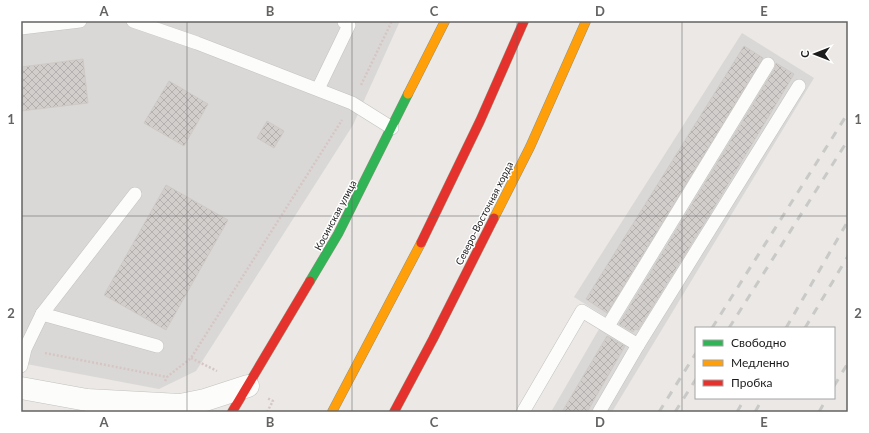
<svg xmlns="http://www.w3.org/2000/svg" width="869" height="433" font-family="Lato,sans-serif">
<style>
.residential{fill:#dad8d6}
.religious{fill:#d9d8d6}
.building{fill:url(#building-cross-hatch);stroke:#cecac6}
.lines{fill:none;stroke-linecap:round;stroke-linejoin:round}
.lane-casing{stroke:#c3c2c1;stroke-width:14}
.street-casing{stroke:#c3c2c1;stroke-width:23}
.fast-casing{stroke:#94937e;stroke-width:10}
.slow-casing{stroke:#94937e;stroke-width:10}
.jam-casing{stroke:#94937e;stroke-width:10}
.path{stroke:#d5c6c5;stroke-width:2.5;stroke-dasharray:2 2;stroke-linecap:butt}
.lane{stroke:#fcfcfb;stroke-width:13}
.street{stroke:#fcfcfb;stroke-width:22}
.fast{stroke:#30b455;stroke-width:9}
.slow{stroke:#ff9f0a;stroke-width:9}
.jam{stroke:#e5322d;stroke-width:9}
.rail{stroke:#c9c9c8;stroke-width:3;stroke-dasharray:8 8;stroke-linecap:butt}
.grid{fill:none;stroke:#646362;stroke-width:1;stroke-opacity:0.55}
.labels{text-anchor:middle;stroke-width:3;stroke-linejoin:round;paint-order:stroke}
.street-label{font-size:10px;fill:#1c1c1c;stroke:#fff}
.neatline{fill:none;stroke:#646362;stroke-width:1.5}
.grid-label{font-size:13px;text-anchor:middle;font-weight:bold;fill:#646362}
</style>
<defs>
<pattern id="building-cross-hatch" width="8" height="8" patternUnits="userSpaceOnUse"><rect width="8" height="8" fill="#d2cecc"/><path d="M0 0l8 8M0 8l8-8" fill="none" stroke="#b4b0af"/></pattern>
</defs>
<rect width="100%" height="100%" fill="#ebe8e5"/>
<polygon class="residential" points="21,21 400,21 353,125 196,371 159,389 21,363"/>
<g class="religious">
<polygon points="159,21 330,21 341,28 316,78"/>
<polygon points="742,33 814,78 612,412 551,412 606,317 574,297"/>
</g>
<g class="building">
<polygon points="744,46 763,58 607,313 586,299"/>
<polygon points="83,59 88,103 21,111 21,67"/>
<polygon points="776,63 794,74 710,214 638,330 635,329 633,332 619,324 775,68"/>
<polygon points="169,81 208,104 184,146 144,123"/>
<polygon points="267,121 284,131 274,148 257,138"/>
<polygon points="166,185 228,220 166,330 104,295"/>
<polygon points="607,336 625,346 587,412 562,412"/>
</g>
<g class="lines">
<g class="lane-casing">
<g id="lane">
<polyline points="133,21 197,43 352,103 392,128"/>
<polyline points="21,28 80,21"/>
<polyline points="318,89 349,25 344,22"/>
<polyline points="42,314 157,346"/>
<polyline points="608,326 768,64"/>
<polyline points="638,345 799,86"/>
<polyline points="21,366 25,349 42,314 135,194"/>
<polyline points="523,412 582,311 638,345 599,412"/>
</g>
</g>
<g class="street-casing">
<polyline id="street" points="21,388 87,400 180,405 205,400 248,386"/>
</g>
<g class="fast-casing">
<polyline id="fast" points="310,281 338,234 408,94"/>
</g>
<g class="slow-casing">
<g id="slow">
<polyline points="408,94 445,21"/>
<polyline points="494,218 530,147 586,21"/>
<polyline points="332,412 421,243"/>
</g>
</g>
<g class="jam-casing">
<g id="jam">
<polyline points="421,243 480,121 524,21"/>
<polyline points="232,412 310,281"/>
<polyline points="394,412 433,339 494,218"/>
</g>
</g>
<g class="path">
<polyline points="361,85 392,21"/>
<polyline points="45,353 167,377"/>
<polyline points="191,358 217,371"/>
<polyline points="165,381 167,377 191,358 342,120"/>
<polyline points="267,412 273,401 267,398"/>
</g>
<use href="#lane" class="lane"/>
<use href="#street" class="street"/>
<use href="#fast" class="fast"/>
<use href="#slow" class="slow"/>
<use href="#jam" class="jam"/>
<g class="rail">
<polyline points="712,328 848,113"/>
<polyline points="729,328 848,140"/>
<polyline points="786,328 848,221"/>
<polyline points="805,328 848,256"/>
<polyline points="834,386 848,363"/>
<polyline points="659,412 696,353"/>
<polyline points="675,412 696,379"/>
<polyline points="737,412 745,398"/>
<polyline points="755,412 763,398"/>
<polyline points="819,412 827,398"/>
</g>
</g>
<path class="grid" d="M187 21V412M352 21V412M517 21V412M682 21V412M21 216H848"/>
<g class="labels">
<g class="street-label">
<text transform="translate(484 213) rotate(-63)" y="4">Северо-Восточная хорда</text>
<text transform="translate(335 215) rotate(-62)" y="4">Косинская улица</text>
</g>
</g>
<rect width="869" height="433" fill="none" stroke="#ffffff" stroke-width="44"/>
<rect x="695" y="327" width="140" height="72" fill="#ffffff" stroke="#a4a4a4"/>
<rect x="703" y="340" width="20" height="6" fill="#30b455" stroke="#a4a4a4"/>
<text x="731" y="347" font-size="12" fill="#1c1c1c">Свободно</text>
<rect x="703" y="360" width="20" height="6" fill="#ff9f0a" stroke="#a4a4a4"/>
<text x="731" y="367" font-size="12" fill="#1c1c1c">Медленно</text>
<rect x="703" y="380" width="20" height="6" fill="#e5322d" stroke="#a4a4a4"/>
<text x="731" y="387" font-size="12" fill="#1c1c1c">Пробка</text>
<g transform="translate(815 54) rotate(270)" stroke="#ffffff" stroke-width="3" paint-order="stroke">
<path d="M0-3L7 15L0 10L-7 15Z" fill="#1c1c1c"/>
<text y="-6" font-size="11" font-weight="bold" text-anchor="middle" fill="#1c1c1c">С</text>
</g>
<rect x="22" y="22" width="825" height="389" class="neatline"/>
<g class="grid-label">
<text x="104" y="16">A</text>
<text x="270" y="16">B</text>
<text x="434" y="16">C</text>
<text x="600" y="16">D</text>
<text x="764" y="16">E</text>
<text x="11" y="124">1</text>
<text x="858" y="124">1</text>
<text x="11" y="318">2</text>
<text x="858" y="318">2</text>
<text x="104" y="427">A</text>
<text x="270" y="427">B</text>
<text x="434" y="427">C</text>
<text x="600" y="427">D</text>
<text x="764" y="427">E</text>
</g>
</svg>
